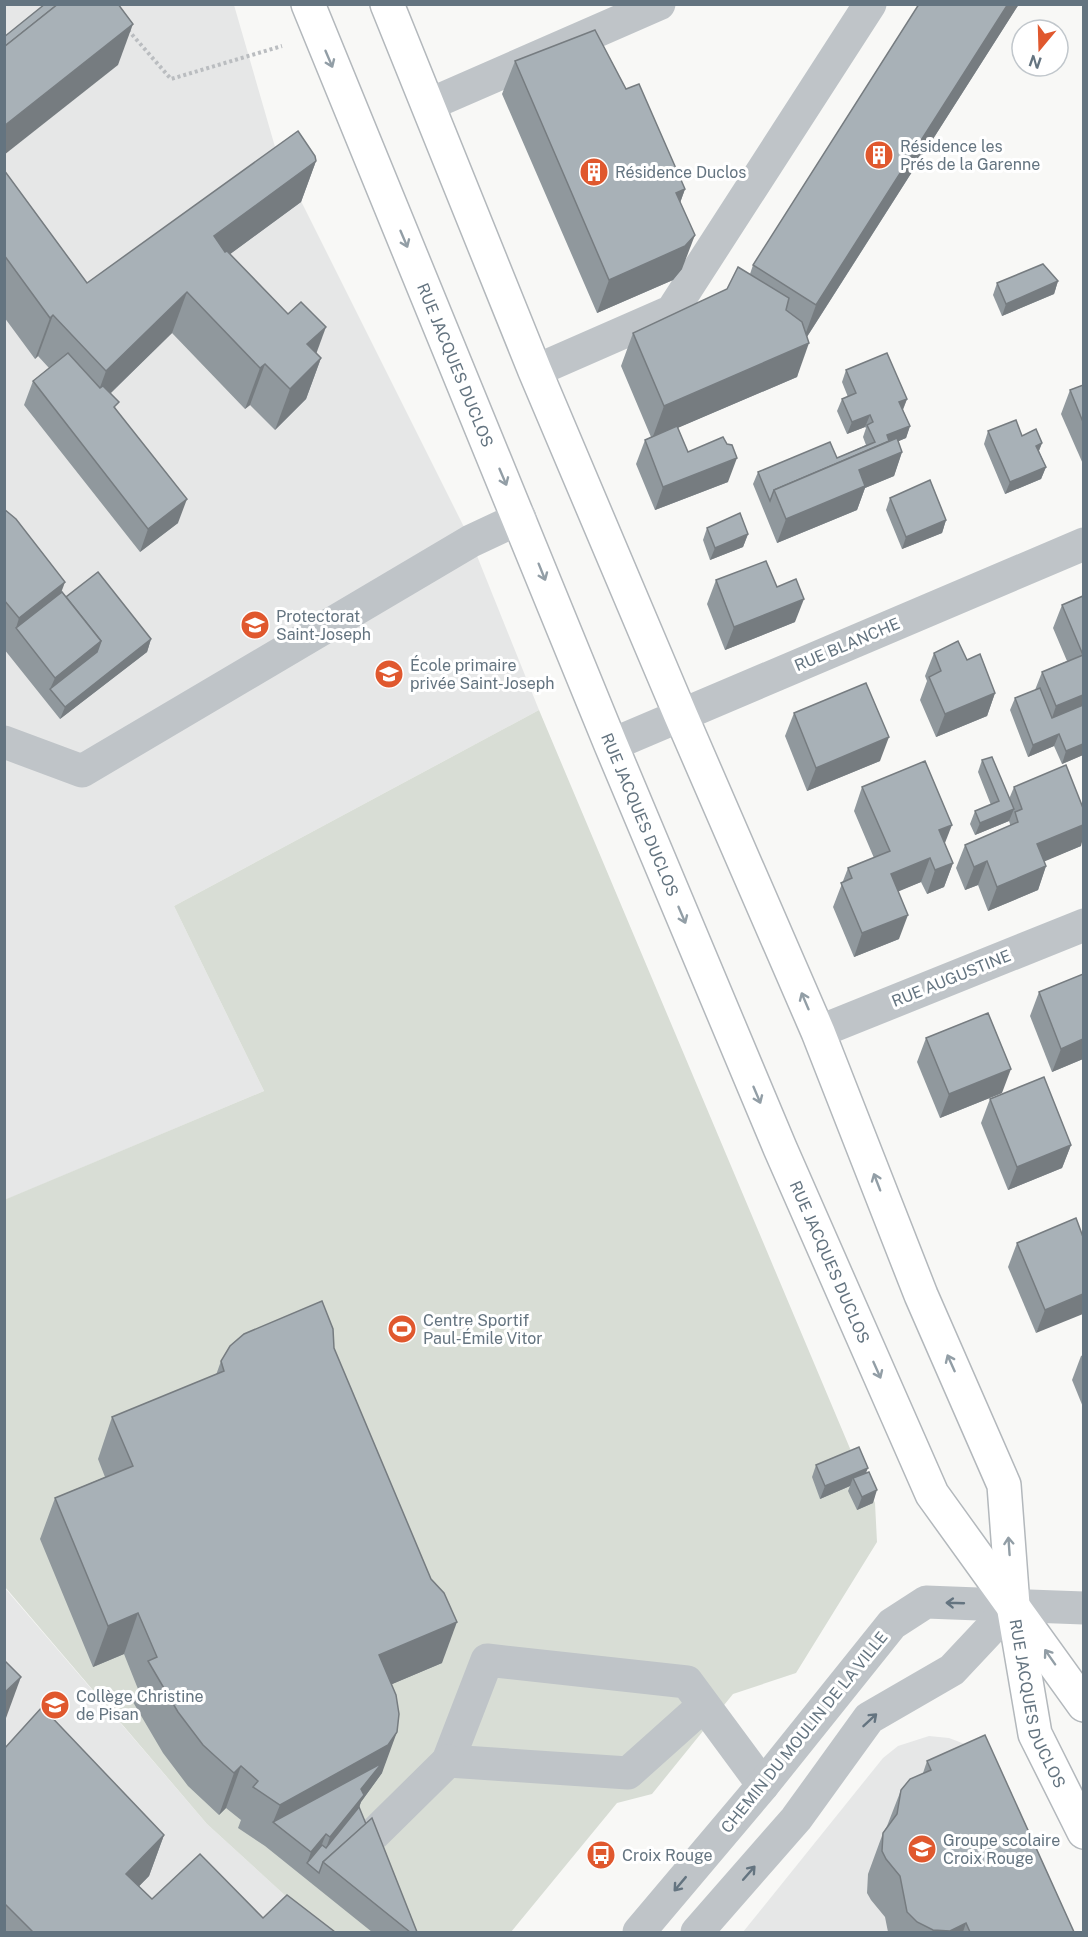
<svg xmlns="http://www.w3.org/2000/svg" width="1088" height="1937" font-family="'Public Sans',sans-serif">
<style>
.built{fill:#e6e7e7}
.green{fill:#d8ddd5}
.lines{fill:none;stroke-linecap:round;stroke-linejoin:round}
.major-casing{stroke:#b3b8bc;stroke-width:36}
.path{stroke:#babdc0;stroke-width:4;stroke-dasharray:3 3;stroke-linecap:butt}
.minor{stroke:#bfc4c8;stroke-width:33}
.major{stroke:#fff;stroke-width:33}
.wall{fill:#90989d}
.shaded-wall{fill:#767c80}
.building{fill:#a8b1b7;stroke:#767c80;stroke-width:1.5}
.oneway{stroke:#929ea6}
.oneway2{stroke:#647480}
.labels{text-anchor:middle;stroke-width:6;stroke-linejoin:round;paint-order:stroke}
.poi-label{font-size:16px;fill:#647480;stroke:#fff;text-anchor:start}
.street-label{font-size:16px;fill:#647480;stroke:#fff}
</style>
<rect width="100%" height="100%" fill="#f8f8f6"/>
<g class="built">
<polygon points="5,5 234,5 282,171 302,203 471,541 539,710 174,906 264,1091 5,1200"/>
<polygon points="4,1587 207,1824 325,1932 5,1932"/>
<polygon points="929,1736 949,1738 975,1748 990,1765 1075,1932 743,1932 883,1758 898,1746"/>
</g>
<polygon class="green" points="539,710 854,1458 875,1503 877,1542 796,1673 733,1694 652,1794 617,1803 511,1932 325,1932 207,1824 5,1587 4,1200 264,1091 174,906"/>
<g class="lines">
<g class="major-casing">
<g id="major">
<path id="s1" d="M308 4 611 745 780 1148 932 1494 1084 1705"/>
<path id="s2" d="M387 4 535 371 681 716 818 1032 921 1295 1004 1485 1013 1605 1035 1734 1084 1832"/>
</g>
</g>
<polyline class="path" points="128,30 171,79 282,46"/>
<g class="minor">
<polyline points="428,105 659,4"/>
<polyline points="535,371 672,311 870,4"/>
<polyline points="4,742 82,771 471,541 520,518"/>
<polyline points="611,745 1084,544"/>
<polyline points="818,1032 1084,925"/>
<polyline points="704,1705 628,1773 448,1761 487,1660 687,1682 763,1785"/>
<polyline points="374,1834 448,1761"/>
<polyline points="639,1932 763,1785 892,1624 926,1602 1084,1608"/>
<polyline points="697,1932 796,1819 869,1718 952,1670 1013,1605"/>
</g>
<use href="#major" class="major"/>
</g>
<g class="wall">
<polygon points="1019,4 807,337 797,377 677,428 688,452 728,482 655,510 636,464 645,440 651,437 621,366 633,333 727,289 750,274 753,265"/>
<polygon points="515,61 626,89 685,189 680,203 682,269 673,280 597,313 502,94"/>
<polygon points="316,161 301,202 230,254 321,358 306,399 275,430 250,405 245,409 172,333 111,393 116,410 178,523 140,552 24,405 33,381 49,368 38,356 35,359 4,317 4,170 87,283"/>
<polygon points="1058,281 1054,294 1002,316 993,295 997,283"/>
<polygon points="846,370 907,399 903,410 910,426 906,438 898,441 902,452 894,476 865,488 857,510 777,543 753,484 758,472 837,458 866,445 863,437 866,428 865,427 847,434 837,411 842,399 848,397 842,382"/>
<polygon points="1083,385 1083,464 1061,414 1070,390"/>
<polygon points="988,431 1022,436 1042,443 1039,451 1046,467 1041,479 1005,494 984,444"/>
<polygon points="890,498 946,520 942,533 902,549 886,510"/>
<polygon points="4,509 66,597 151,639 147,652 60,719 4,649"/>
<polygon points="707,528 748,534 743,547 710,560 703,540"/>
<polygon points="716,580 777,587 795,622 725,650 707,604"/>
<polygon points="1083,596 1083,755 1062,764 1054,746 1028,757 1010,710 1015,698 1035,690 1042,672 1067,661 1053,628 1062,605"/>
<polygon points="934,653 967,660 995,693 987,716 936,737 920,700 927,681 925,676"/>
<polygon points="794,713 880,761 807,791 785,736"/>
<polygon points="982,760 1009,799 1014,787 1081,846 1044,861 1046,866 1038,890 988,911 978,885 965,890 956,868 965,845 1010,826 1010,824 1009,821 975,835 970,824 975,811 991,805 978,772"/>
<polygon points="862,787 945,844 953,863 944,887 927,894 921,882 898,891 899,939 854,957 833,907 848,868 874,858 854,811"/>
<polygon points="1039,992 1083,1059 1052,1072 1030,1016"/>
<polygon points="926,1038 1002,1093 940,1118 917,1062"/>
<polygon points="990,1099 1071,1145 1062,1168 1008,1190 981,1123"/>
<polygon points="1083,1237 1036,1333 1008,1267 1017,1243"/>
<polygon points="334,1348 442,1663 392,1684 382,1773 361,1802 359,1807 366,1824 417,1932 372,1932 265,1846 238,1828 241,1820 226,1808 219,1815 188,1786 163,1753 133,1702 138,1689 124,1654 93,1667 40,1539 55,1498 105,1477 98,1459 112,1417 216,1375 221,1361"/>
<polygon points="1083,1355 1083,1407 1072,1380 1081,1356"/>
<polygon points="816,1465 866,1473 873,1503 857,1510 848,1491 850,1486 820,1499 812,1477"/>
<polygon points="4,1749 164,1835 149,1876 139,1886 152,1899 263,1918 335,1932 4,1932"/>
<polygon points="927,1761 1074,1932 888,1932 885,1917 871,1900 867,1893 868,1874 883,1833 887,1826 901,1790 923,1773"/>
</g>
<g class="shaded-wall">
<polygon points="1008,4 1019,4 801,346 816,305"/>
<polygon points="133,24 118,65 4,155 4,126"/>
<polygon points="316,161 301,202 199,277 214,236"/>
<polygon points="685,189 673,222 676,193"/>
<polygon points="695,235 682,269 673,280 597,313 609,280"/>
<polygon points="1058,281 1054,294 1002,316 1006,304"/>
<polygon points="187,292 172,333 91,412 106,371"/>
<polygon points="53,315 38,356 35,359 50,318"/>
<polygon points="326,327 311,368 307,344"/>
<polygon points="809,343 797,377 652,439 664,406"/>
<polygon points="321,358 306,399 275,430 290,389"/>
<polygon points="265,364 250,405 245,409 260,368"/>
<polygon points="907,399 902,411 899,402"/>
<polygon points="870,415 865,427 847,434 852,422"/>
<polygon points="910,426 906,438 883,448 887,435"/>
<polygon points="1042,443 1037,455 1036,446"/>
<polygon points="902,452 894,476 865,488 857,510 777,543 786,519 777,498"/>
<polygon points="737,458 728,482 655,510 663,487"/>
<polygon points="1046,467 1041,479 1005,494 1010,482"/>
<polygon points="187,499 178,523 140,552 148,529"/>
<polygon points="946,520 942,533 902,549 906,537"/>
<polygon points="748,534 743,547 710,560 715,548"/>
<polygon points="65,582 53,615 16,628 19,618"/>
<polygon points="804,599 795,622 725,650 734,627"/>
<polygon points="151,639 147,652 60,719 65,707"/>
<polygon points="101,641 93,665 50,689 55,678"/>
<polygon points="995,693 987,716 936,737 945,714"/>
<polygon points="1083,695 1083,716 1048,730 1056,706"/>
<polygon points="1059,734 1054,746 1028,757 1033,745"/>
<polygon points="889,737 880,761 807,791 816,768"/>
<polygon points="1083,744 1083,755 1062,764 1066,751"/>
<polygon points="1014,809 1009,821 975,835 980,823"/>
<polygon points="952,825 943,848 939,830"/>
<polygon points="1083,825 1083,838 1081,846 1029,868 1037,844"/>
<polygon points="930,858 921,882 883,898 891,874"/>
<polygon points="987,861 978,885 965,890 974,867"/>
<polygon points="953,863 944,887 927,894 935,870"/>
<polygon points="1046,866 1038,890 988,911 997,887"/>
<polygon points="908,915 899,939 854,957 862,933"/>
<polygon points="1083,1039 1083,1059 1052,1072 1061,1049"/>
<polygon points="1011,1069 1002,1093 940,1118 949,1094"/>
<polygon points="1071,1145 1062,1168 1008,1190 1017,1167"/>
<polygon points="1083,1294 1083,1314 1036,1333 1045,1310"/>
<polygon points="868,1468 863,1480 853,1478 850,1486 820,1499 825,1486"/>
<polygon points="877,1490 873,1503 857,1510 862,1497"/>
<polygon points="138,1613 124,1654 93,1667 108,1626"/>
<polygon points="457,1622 442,1663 364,1696 379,1655"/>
<polygon points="21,1677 6,1718 4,1719 4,1693"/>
<polygon points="397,1732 382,1773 361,1802 355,1819 322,1860 330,1837 355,1805 273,1822 280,1805"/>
<polygon points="241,1766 226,1808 219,1815 234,1773"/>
<polygon points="326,1834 317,1857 307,1863 311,1852"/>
<polygon points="164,1835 149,1876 111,1915 126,1874"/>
<polygon points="966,1923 963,1932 932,1932 933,1930"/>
</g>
<g class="building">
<polygon points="45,4 58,4 4,47 4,37"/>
<polygon points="58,4 118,4 133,24 4,126 4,47"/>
<polygon points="919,4 1008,4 816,305 753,265"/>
<polygon points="595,30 626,89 639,84 685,189 676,193 695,235 685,246 609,280 515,61"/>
<polygon points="298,131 315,156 316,161 214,236 225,252 227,251 288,314 301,302 326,327 307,344 321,358 290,389 265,364 260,368 187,292 106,371 53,315 50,318 4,255 4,170 87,283"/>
<polygon points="1043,264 1058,281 1006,304 997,283"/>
<polygon points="738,267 789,298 786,310 802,322 809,343 664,406 633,333 727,289"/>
<polygon points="68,353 100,388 103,386 119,402 114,407 187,499 148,529 33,381"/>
<polygon points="887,353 907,399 899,402 910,426 887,435 889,441 774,490 770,501 758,472 830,442 837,458 875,442 867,425 873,422 870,415 852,422 842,399 856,393 846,370"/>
<polygon points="1083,385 1083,422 1070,390"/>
<polygon points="1016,420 1022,436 1036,429 1042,443 1036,446 1046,467 1010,482 988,431"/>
<polygon points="677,426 688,452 723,437 727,444 732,445 737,458 663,487 645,440"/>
<polygon points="897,438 902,452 859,470 865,486 786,519 774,490"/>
<polygon points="930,480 946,520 906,537 890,498"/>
<polygon points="4,509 16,519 65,582 19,618 4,600"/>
<polygon points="740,513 748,534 715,548 707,528"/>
<polygon points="766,561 777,587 796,579 804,599 734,627 716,580"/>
<polygon points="98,572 151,639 65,707 50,689 97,652 101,641 66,597"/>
<polygon points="62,592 101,641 55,678 16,628"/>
<polygon points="1083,596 1083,695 1056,706 1042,672 1083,655 1062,605"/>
<polygon points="958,641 967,660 980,654 995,693 945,714 929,677 941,671 934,653"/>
<polygon points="866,683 889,737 816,768 794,713"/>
<polygon points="1040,688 1052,718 1083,705 1083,744 1066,751 1059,734 1033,745 1015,698"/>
<polygon points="992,757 1014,809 980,823 975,811 999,801 982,760"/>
<polygon points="925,761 952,825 939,830 953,863 935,870 930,858 891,874 908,915 862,933 841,883 852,878 848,868 890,851 862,787"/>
<polygon points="1066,765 1083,808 1083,825 1037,844 1046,866 997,887 987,861 974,867 965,845 1018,822 1015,812 1022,809 1014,787"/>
<polygon points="1083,974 1083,1039 1061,1049 1039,992"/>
<polygon points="988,1013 1011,1069 949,1094 926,1038"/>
<polygon points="1044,1077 1071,1145 1017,1167 990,1099"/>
<polygon points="1076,1218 1083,1237 1083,1294 1045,1310 1017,1243"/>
<polygon points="322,1301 333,1329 334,1348 431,1579 444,1593 457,1622 379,1655 396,1695 399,1714 397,1732 388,1745 280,1805 253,1787 258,1781 241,1766 234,1773 215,1756 203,1745 178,1712 148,1661 157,1657 138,1613 108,1626 55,1498 133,1466 112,1417 224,1371 221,1361 230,1346 244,1334"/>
<polygon points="859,1447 868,1468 825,1486 816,1465"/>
<polygon points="869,1472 877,1490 862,1497 853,1478"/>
<polygon points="4,1660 21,1677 4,1693"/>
<polygon points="42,1707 164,1835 126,1874 152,1899 200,1854 263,1918 287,1895 335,1932 33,1932 4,1903 4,1749"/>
<polygon points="985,1735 1074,1932 970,1932 966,1923 950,1931 933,1930 917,1922 907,1912 900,1876 886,1859 882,1851 883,1833 897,1814 901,1790 910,1779 931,1770 927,1761"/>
<polygon points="382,1763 361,1789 364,1795 330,1837 326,1834 311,1852 273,1822"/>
<polygon points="359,1807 366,1824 323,1862 319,1873 307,1863 322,1845 326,1848"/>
<polygon points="372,1818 417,1932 410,1932 323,1862"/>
</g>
<defs><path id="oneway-shaft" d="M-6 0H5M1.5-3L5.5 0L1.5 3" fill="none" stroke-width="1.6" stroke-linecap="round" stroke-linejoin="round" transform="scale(1.5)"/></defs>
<g class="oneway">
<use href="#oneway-shaft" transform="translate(329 59) rotate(67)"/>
<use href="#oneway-shaft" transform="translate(404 239) rotate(67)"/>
<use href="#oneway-shaft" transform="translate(503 477) rotate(67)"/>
<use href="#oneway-shaft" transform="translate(542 572) rotate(68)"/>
<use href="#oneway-shaft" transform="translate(682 915) rotate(67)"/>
<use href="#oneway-shaft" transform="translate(805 1001) rotate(-113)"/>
<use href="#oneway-shaft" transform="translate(757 1095) rotate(67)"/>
<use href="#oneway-shaft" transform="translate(877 1182) rotate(-111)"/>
<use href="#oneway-shaft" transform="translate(951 1363) rotate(-114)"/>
<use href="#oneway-shaft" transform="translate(877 1370) rotate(66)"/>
<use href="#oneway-shaft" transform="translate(1009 1546) rotate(-94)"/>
<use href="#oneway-shaft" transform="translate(1050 1657) rotate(-125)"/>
</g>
<g class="oneway2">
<use href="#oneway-shaft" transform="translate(955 1603) rotate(-178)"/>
<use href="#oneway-shaft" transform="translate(870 1720) rotate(-43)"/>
<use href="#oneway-shaft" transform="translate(749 1873) rotate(-49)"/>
<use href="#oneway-shaft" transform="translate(680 1884) rotate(130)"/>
</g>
<defs>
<g id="building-disc" transform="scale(1.5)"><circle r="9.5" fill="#e0582e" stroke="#fff"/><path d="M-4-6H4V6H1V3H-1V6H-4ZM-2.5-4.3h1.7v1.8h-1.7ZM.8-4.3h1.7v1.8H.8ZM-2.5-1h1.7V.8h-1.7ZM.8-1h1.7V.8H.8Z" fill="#fff"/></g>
<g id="school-disc" transform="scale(1.5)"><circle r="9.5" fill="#e0582e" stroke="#fff"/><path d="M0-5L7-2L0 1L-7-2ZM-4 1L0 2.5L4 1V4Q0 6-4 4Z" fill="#fff"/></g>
<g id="stadium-disc" transform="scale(1.5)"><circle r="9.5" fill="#e0582e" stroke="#fff"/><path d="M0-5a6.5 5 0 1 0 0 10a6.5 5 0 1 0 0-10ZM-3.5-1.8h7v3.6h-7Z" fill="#fff"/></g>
<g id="bus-disc" transform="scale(1.5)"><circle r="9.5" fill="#e0582e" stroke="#fff"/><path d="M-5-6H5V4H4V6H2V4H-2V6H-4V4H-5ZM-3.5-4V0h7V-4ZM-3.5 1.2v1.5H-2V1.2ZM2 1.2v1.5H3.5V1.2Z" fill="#fff"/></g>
</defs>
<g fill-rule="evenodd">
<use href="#building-disc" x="879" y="155"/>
<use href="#building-disc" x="594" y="172"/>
<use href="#school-disc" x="255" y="625"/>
<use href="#school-disc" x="389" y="674"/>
<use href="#stadium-disc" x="402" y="1329"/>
<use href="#school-disc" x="55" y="1705"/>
<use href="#school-disc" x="922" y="1849"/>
<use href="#bus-disc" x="601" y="1855"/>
</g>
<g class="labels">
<g class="poi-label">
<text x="900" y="152">Résidence les<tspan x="900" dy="18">Prés de la Garenne</tspan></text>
<text x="615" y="178">Résidence Duclos</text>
<text x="276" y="622">Protectorat<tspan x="276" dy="18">Saint-Joseph</tspan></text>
<text x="410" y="671">École primaire<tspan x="410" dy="18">privée Saint-Joseph</tspan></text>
<text x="423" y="1326">Centre Sportif<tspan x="423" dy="18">Paul-Émile Vitor</tspan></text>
<text x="76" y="1702">Collège Christine<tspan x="76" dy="18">de Pisan</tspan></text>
<text x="943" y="1846">Groupe scolaire<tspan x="943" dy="18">Croix Rouge</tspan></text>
<text x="622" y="1861">Croix Rouge</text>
</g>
<g class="street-label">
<text dy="6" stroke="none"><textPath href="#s1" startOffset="390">RUE JACQUES DUCLOS</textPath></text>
<text transform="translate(847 644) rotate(-23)" y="6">RUE BLANCHE</text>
<text dy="6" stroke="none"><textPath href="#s1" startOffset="876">RUE JACQUES DUCLOS</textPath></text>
<text transform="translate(951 978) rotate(-22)" y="6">RUE AUGUSTINE</text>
<text dy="6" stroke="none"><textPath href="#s1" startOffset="1362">RUE JACQUES DUCLOS</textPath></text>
<text dy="6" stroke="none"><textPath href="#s2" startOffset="1827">RUE JACQUES DUCLOS</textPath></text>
<text transform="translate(804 1732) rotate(-51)" y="6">CHEMIN DU MOULIN DE LA VILLE</text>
</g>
</g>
<rect width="1088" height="1937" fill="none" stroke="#647480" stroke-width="12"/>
<g transform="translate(1040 48) rotate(199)"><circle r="28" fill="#ffffff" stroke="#c1c7cc" stroke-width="1.5"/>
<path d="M0-4.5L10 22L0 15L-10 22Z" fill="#e0582e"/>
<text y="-9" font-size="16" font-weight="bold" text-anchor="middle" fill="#647480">N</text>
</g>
</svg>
